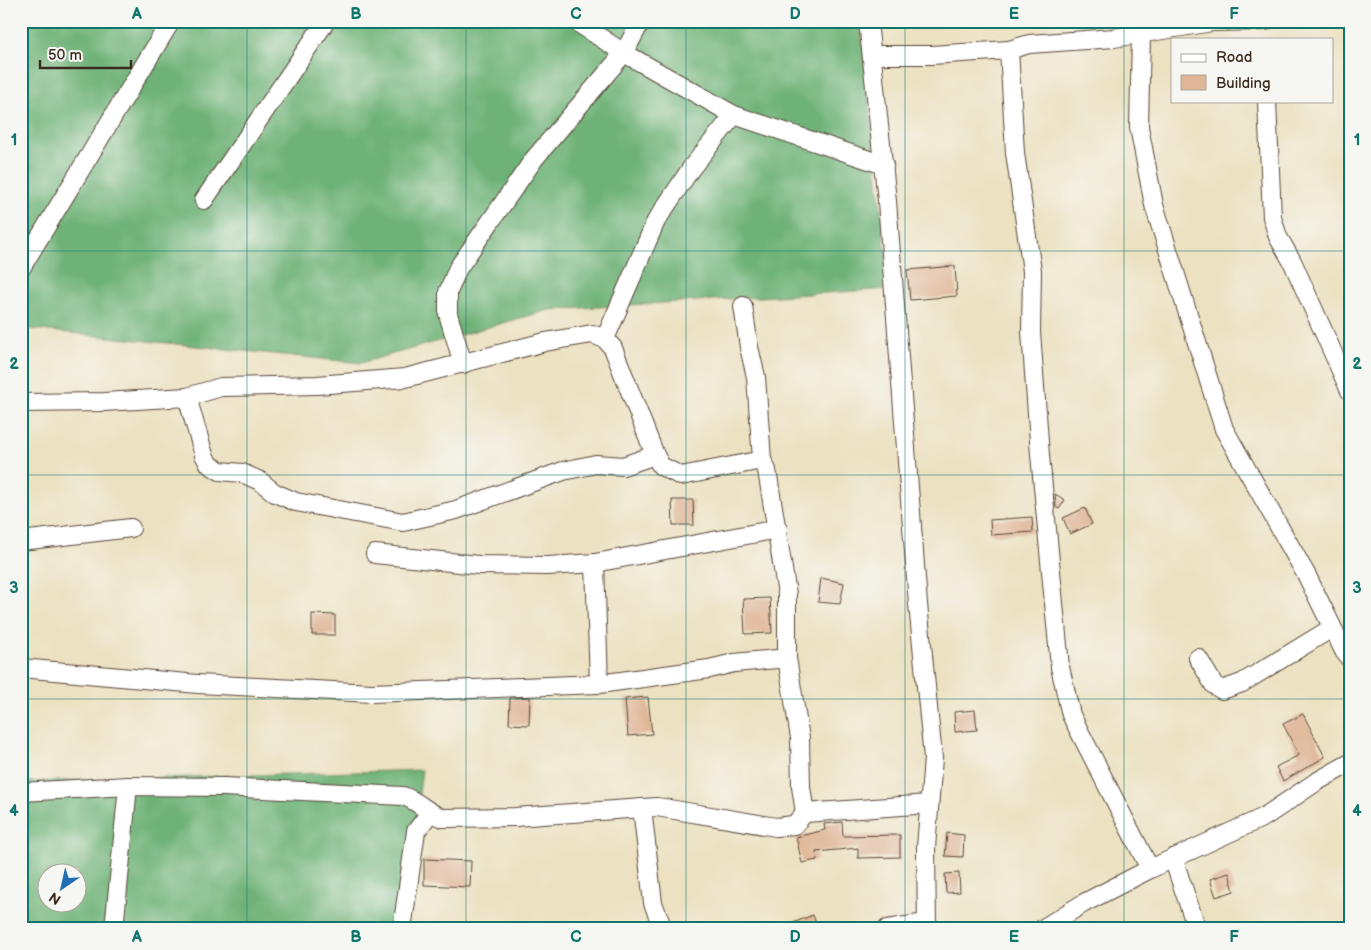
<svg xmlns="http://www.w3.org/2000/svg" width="1371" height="950" font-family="'Balsamiq Sans',sans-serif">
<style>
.forest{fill:#6eb277;stroke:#546e4a;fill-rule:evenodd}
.building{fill:#e0b697}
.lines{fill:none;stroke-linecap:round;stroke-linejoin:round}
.minor-casing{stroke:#564536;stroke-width:20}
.minor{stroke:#fff;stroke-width:18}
.grid{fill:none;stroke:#0f766e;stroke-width:1;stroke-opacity:0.55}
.neatline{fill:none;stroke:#0f766e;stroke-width:2}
.grid-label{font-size:16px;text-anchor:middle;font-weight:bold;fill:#0f766e}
</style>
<rect width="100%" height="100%" fill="#f6f6f2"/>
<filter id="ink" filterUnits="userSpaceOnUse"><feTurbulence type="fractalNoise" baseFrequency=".02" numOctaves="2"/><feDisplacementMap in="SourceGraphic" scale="10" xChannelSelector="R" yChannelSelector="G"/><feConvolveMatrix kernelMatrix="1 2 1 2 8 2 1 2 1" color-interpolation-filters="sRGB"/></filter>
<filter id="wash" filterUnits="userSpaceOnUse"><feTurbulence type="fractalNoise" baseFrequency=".0096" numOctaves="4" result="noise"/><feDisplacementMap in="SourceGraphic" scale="20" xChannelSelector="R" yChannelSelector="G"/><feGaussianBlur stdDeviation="1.12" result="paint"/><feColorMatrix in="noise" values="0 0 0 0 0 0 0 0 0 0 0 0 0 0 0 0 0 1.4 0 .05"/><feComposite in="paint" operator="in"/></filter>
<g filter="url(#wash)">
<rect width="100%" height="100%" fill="#ece1c1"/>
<g class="forest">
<polygon points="21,21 860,21 890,289 549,310 361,363 21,328"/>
<path d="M422 770 401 929H21V782ZM48 872H78V902H48Z"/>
</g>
<g id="blocks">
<g class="building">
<polygon points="955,266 957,296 910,300 907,270"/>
<polygon points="1055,494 1065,500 1059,509 1056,507"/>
<polygon points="672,500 693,500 694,525 673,525"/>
<polygon points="1085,508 1092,524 1070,534 1063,518"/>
<polygon points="1032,517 1033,532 991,535 990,520"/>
<polygon points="821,578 844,583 840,604 818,602"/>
<polygon points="770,598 772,633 745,634 743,599"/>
<polygon points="312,614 335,615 335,635 312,635"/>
<polygon points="530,697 529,725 509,724 510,698"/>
<polygon points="648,697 652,734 628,736 625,699"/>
<polygon points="975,710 977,730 955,732 954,712"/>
<polygon points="1303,714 1325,757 1283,781 1276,767 1299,755 1283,724"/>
<polygon points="842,822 843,836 900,835 900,857 858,858 858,848 816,852 817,860 802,863 796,837 825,830 824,824"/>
<polygon points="947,833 964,835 963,857 945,856"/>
<polygon points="424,859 471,861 470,887 424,885"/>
<polygon points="959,873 960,892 946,893 945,874"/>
<polygon points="1229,873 1234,891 1216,897 1210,879"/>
<polygon points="813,915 818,929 780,929 780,928"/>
</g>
</g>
</g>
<g filter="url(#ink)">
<use href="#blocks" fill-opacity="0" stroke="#564536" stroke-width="1"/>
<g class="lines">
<g class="minor-casing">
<g id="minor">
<polyline points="575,21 624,53 734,115 884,165"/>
<polyline points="868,21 887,201 918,604 933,758 926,848 927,929"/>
<polyline points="1141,34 1139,127 1154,205 1224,429 1307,576 1344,651 1350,659"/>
<polyline points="873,55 931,55 1009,50"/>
<polyline points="1267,101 1272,217 1278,237 1292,261 1350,391"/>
<polyline points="204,200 326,21"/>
<polyline points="21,268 171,21"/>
<polyline points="743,306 749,347 756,377 762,460 767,470 787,594 787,658"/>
<polyline points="605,339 656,221 692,167 734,115"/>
<polyline points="463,364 448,314 448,292 458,268 534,159 624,53 641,21"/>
<polyline points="187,397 204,455 209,464 220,471 242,473 260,481 275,493 296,502 403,522 456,510 563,471 596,464 623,466 655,455"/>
<polyline points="21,403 104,402 187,397 221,387 317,385 405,378 545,342 592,334 605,339 613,348 655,455 661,466 681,476 762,460"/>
<polyline points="21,541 131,528"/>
<polyline points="375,554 478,565 548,566 595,563 778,529"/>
<polyline points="595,563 599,684"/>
<polyline points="1198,658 1214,685 1222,690 1242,683 1332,628"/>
<polyline points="21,668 198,684 372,693 599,684 709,669 734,663 787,658 800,738 801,787 805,813"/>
<path d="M21 792 128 786 224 787 403 796C419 801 428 814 443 818L515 817 657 807 776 827 794 825 805 813 929 804"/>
<polyline points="642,808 653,903 663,929"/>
<polyline points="1173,858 1197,929"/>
<polyline points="1150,869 1071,715 1060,667 1040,455 1031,332 1032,271 1015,153 1009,50 1029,44 1114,38 1212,22 1266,21"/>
<polyline points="114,929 128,786"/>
<polyline points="402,929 416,831 430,813"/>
<polyline points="887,929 926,923"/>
<polyline points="1042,929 1084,903 1150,869 1264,817 1316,782 1350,763"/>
</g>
</g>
<use href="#minor" class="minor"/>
</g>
</g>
<path class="grid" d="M247 21V929M466 21V929M686 21V929M905 21V929M1124 21V929M21 251H1350M21 475H1350M21 699H1350"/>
<rect width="1371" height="950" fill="none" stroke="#f6f6f2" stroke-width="55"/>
<rect x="1171" y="38" width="162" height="65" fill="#f6f6f2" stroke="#aba49d"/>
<rect x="1181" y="54" width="25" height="8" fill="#ffffff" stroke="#aba49d"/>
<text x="1216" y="62" font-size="15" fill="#3b2a1e">Road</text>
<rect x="1181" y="75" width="25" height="15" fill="#e0b697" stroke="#aba49d"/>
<text x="1216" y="88" font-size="15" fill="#3b2a1e">Building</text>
<g transform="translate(62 888) rotate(214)"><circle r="24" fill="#f6f6f2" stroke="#aba49d"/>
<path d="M0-4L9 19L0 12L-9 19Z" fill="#1f6fb2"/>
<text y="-8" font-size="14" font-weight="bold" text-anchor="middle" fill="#3b2a1e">N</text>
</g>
<path d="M40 60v8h91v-8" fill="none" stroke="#3b2a1e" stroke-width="2.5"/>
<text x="48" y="60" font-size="15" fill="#3b2a1e" stroke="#f6f6f2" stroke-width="4" paint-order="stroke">50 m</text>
<rect x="28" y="28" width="1316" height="894" class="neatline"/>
<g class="grid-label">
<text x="137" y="19">A</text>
<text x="356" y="19">B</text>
<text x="576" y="19">C</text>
<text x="795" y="19">D</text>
<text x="1014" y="19">E</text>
<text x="1234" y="19">F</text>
<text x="14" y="145">1</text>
<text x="1357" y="145">1</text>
<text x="14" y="369">2</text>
<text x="1357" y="369">2</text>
<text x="14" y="593">3</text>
<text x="1357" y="593">3</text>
<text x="14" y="816">4</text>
<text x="1357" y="816">4</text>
<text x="137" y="942">A</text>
<text x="356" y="942">B</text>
<text x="576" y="942">C</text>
<text x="795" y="942">D</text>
<text x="1014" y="942">E</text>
<text x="1234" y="942">F</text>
</g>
</svg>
